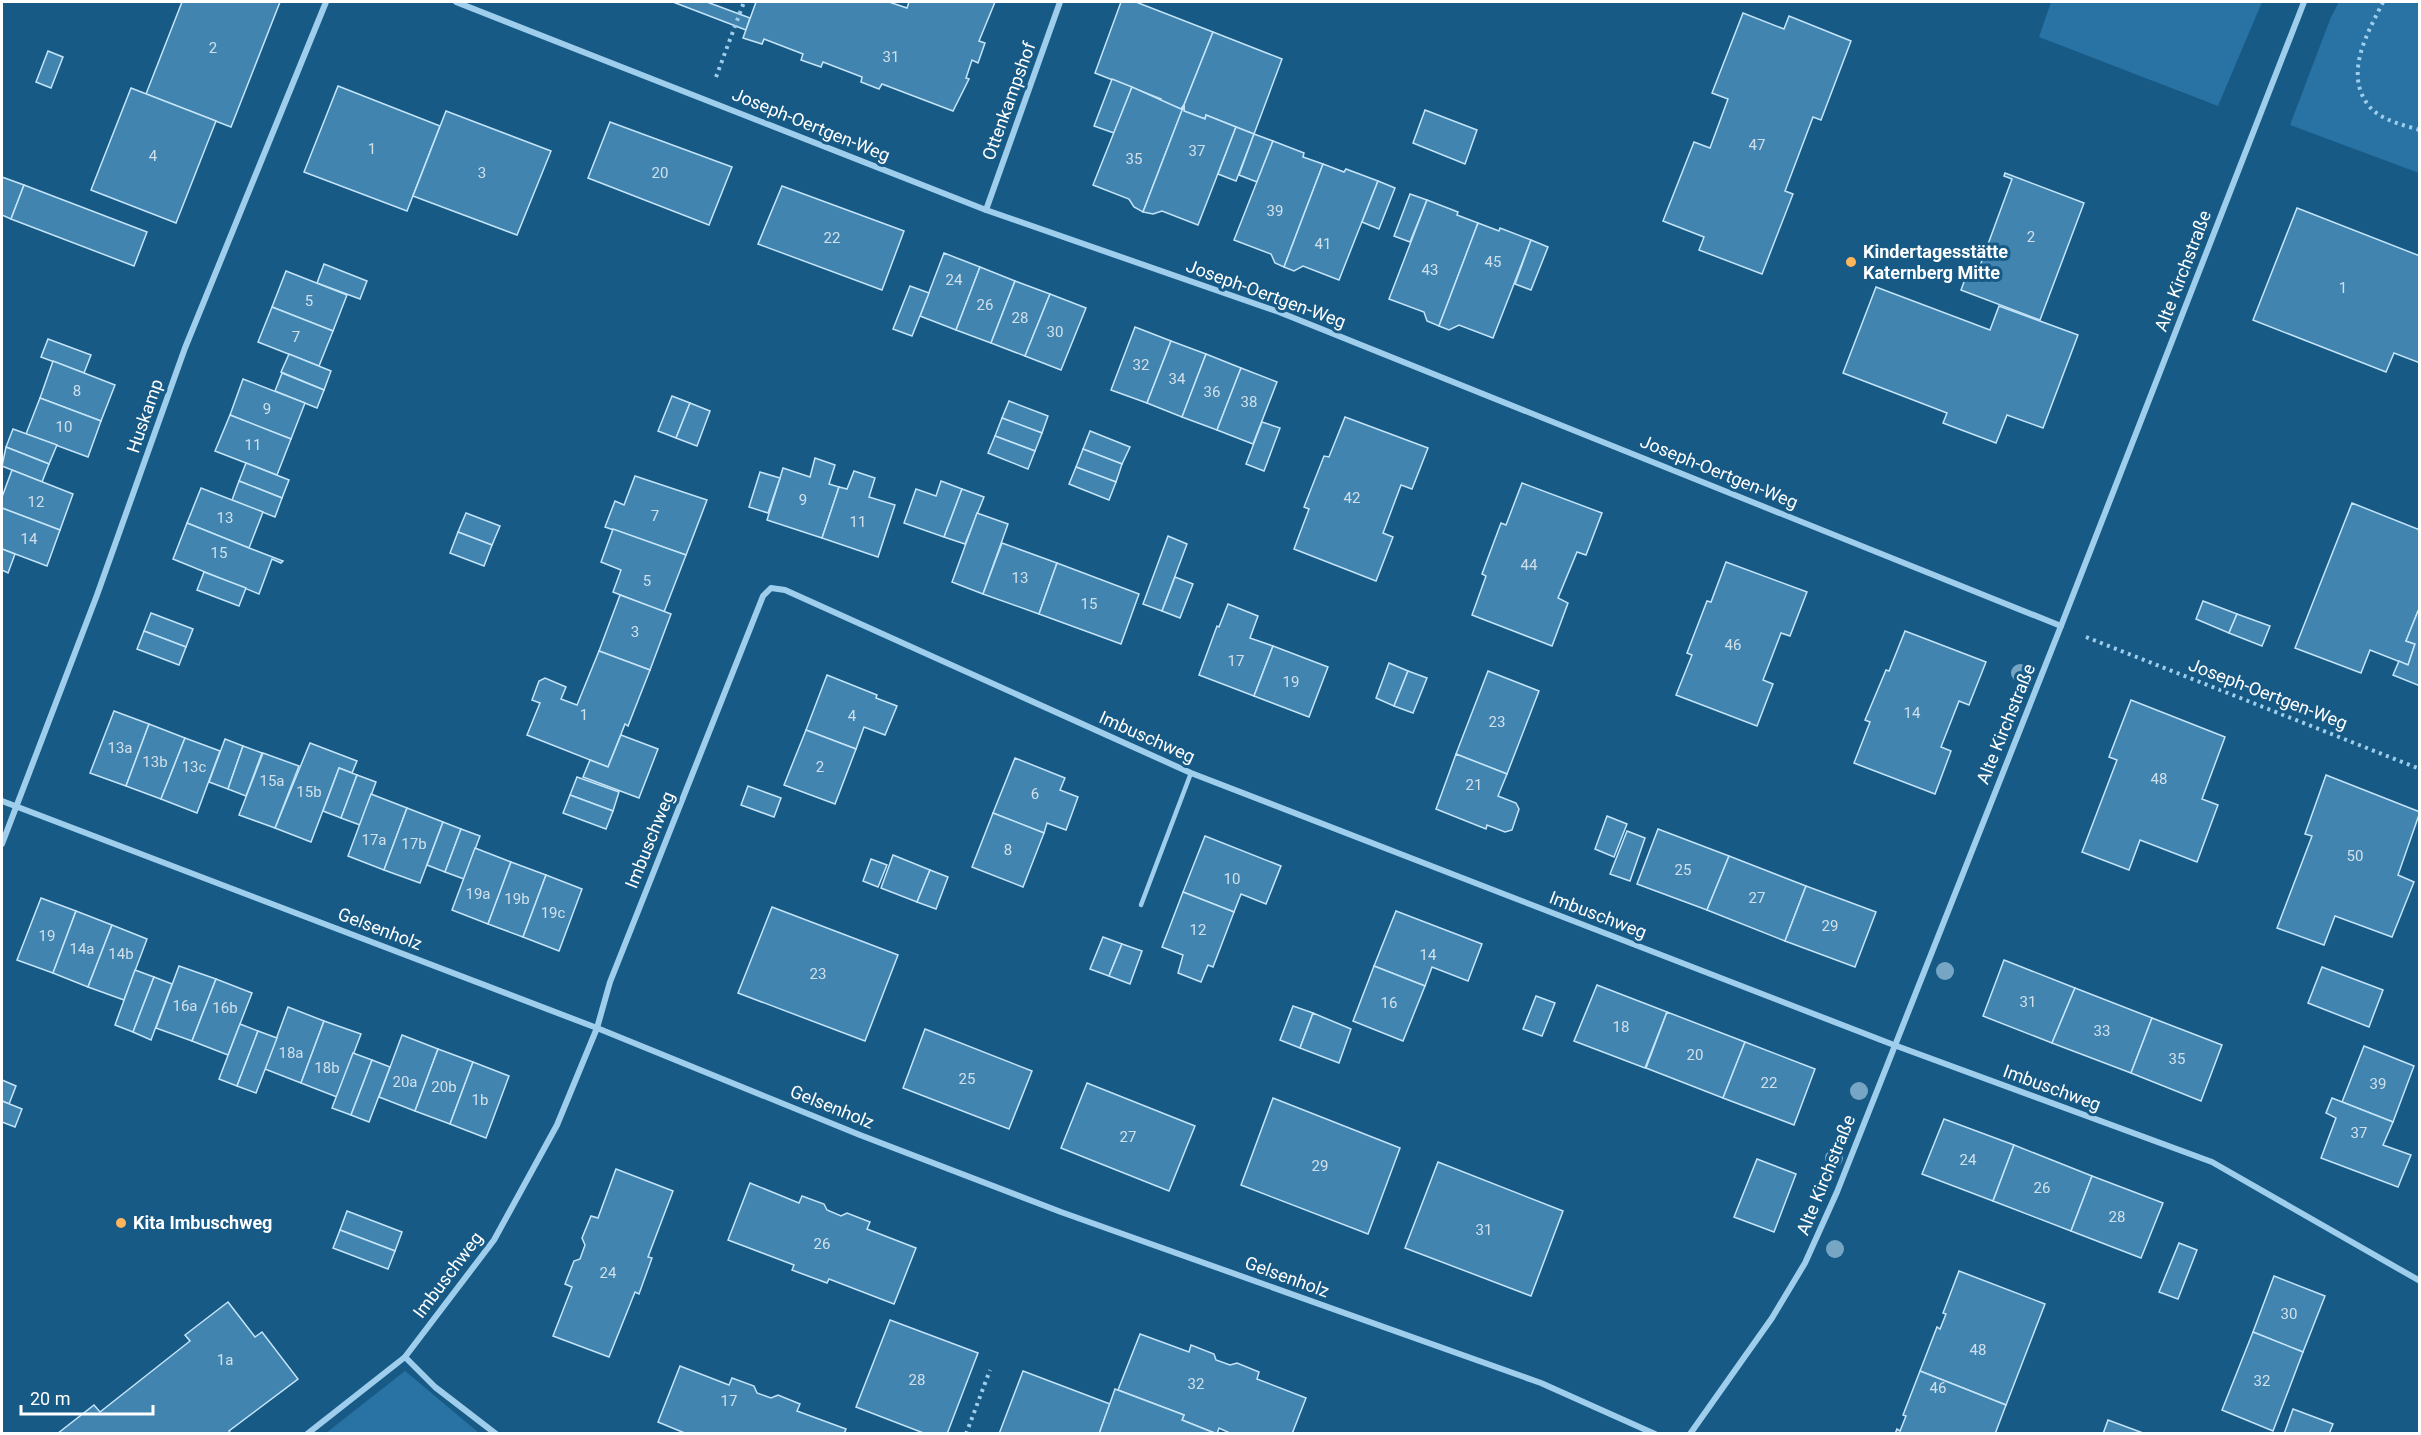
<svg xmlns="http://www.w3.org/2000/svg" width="2421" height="1435" font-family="Roboto,sans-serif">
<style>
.green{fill:#2873a4}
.building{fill:#4184b0;stroke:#c4e5f9;stroke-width:1.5}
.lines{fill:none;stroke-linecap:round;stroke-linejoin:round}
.path{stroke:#9fceed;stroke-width:4;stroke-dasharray:3 4.5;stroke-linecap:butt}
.lane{stroke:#9fceed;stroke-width:4.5}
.street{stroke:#9fceed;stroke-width:6}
.tree{fill:#77a6c5}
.poi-dot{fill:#ffb55b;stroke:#185a86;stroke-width:2}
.labels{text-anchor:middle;stroke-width:6;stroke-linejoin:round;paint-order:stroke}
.number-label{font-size:15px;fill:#d0e0eb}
.street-label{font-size:18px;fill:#fff;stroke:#185a86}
.poi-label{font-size:18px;font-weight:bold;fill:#fff;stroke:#185a86;text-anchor:start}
</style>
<rect width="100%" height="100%" fill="#185a86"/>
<g class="green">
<polygon points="2051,2 2262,2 2218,106 2039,37"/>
<polygon points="2339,2 2419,2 2419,173 2290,125 2331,17"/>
<polygon points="405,1371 479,1433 326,1433"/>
</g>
<g class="building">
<polygon points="182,2 280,2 231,127 146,94"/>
<polygon points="673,2 707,2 750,18 746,30"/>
<polygon points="756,2 889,2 907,8 909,2 995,2 979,41 985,43 978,63 972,60 966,78 969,79 953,111 882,84 879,89 861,82 862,77 823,62 821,67 801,60 803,54 764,39 762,44 743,38"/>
<polygon points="1121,2 1136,2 1213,32 1184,105 1181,109 1160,101 1161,99 1095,73"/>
<polygon points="1743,13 1784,29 1789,16 1851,41 1821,120 1813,117 1785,191 1793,194 1762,274 1699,250 1704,237 1663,221 1694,142 1710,148 1728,99 1712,93"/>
<polygon points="1213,32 1282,59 1254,134 1206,115 1205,119 1184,111 1184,105"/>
<polygon points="48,51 63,57 51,88 36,82"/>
<polygon points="1112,79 1132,87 1114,133 1094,126"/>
<polygon points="338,86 440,126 407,211 304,172"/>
<polygon points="1132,87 1181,109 1184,105 1143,212 1134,207 1129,199 1093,185"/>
<polygon points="131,88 216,121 176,223 91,190"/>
<polygon points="1184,105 1184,111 1205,119 1206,115 1236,127 1198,225 1162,211 1153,214 1143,212"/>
<polygon points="1425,110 1477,130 1465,164 1413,143"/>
<polygon points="446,111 551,151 517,235 413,196"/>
<polygon points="610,122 732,167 709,225 588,178"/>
<polygon points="1236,127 1254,134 1236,181 1218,174"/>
<polygon points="1254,134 1273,141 1257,182 1239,175"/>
<polygon points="1273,141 1304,153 1303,157 1323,164 1284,267 1275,263 1271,254 1234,240"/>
<polygon points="1323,164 1344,172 1346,169 1378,181 1339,280 1303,266 1294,271 1284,267"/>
<polygon points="2005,173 2084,203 2040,320 1961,290 1968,271 1977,274 2012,179 2004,176"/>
<polygon points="2,177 24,185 11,219 2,215"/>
<polygon points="1378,181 1395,188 1379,229 1362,222"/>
<polygon points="24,185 147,232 134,266 11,219"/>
<polygon points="782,186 904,231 882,290 758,244"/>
<polygon points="1410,194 1427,200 1410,242 1394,236"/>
<polygon points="1427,200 1458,212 1457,215 1478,223 1439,326 1427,321 1424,312 1389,299"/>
<polygon points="2297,208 2420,256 2420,363 2394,353 2386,372 2253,320"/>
<polygon points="1478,223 1499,231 1500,228 1531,240 1493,338 1459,325 1449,330 1439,326"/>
<polygon points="1531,240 1548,247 1531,290 1515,284"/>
<polygon points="944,253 980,267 956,330 920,316"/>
<polygon points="324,264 367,281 360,299 317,283"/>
<polygon points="980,267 1015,281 991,343 956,330"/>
<polygon points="286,271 347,295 333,331 272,307"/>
<polygon points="1015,281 1050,294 1025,356 991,343"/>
<polygon points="910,286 929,293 912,336 893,329"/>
<polygon points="1876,287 1990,330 1999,306 2078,335 2043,428 2007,415 1996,443 1943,423 1947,413 1843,373"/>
<polygon points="1050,294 1086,308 1061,370 1025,356"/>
<polygon points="272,307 333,331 319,366 258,342"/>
<polygon points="1135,327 1171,341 1147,403 1111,390"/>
<polygon points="48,339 91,355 84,373 41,357"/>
<polygon points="1171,341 1206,354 1182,417 1147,403"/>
<polygon points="289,354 331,371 324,390 281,372"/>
<polygon points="1206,354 1241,368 1217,430 1182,417"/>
<polygon points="53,361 115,385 101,421 40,398"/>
<polygon points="1241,368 1277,382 1253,444 1217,430"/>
<polygon points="282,373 324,390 317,408 275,391"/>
<polygon points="243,379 305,403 291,439 230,415"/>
<polygon points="672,396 690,403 676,438 658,431"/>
<polygon points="40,398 101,421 88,457 26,434"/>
<polygon points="1009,401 1048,416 1042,433 1002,418"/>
<polygon points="690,403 710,411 697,446 676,438"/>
<polygon points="230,415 291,439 277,475 215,451"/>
<polygon points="1345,417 1428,448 1412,489 1401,485 1383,533 1393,537 1376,581 1294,549 1309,509 1304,507 1324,456 1329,457"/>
<polygon points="1002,418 1042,433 1035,451 995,436"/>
<polygon points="1262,422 1280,428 1264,471 1246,464"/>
<polygon points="13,429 57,445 49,464 6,447"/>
<polygon points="1090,431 1130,447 1122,464 1083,449"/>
<polygon points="995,436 1035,451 1028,469 988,453"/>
<polygon points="6,447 49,464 42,482 2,466"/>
<polygon points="1083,449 1122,464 1116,482 1076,467"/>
<polygon points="815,458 835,465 829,484 839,487 822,538 767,520 783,468 810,477"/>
<polygon points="246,463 289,480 282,498 239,481"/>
<polygon points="1076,467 1116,482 1109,500 1069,484"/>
<polygon points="12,470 73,494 60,530 2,508 2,497"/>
<polygon points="854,471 875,478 869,497 895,505 878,557 822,538 839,487 847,489"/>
<polygon points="760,472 780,478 768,513 749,507"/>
<polygon points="635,476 707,500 686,555 605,527 615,501 624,505"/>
<polygon points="239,481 282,498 275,517 232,500"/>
<polygon points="941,481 962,489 944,537 904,523 916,489 936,496"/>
<polygon points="1522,483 1602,513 1586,555 1577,552 1558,598 1568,603 1552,646 1472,615 1486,576 1482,574 1501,523 1506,525"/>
<polygon points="201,488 263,512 249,548 187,523"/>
<polygon points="962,489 984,497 965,544 944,537"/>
<polygon points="2352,503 2420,530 2420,612 2418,611 2406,641 2415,644 2408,665 2370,650 2361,673 2295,648"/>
<polygon points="2,508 60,530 47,566 2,549"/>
<polygon points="466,513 500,526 492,545 458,532"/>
<polygon points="977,513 1008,524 983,594 952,582"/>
<polygon points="187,523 249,548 283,561 281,563 272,559 259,594 173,559"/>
<polygon points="613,529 686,555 664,612 613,592 621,570 601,562"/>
<polygon points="458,532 492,545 484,566 450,553"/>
<polygon points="1168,536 1187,544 1162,611 1143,604"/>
<polygon points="1002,543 1057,563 1039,614 983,594"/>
<polygon points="2,549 15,554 8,573 2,570"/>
<polygon points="1726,562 1807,592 1790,636 1781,633 1763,680 1773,684 1757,726 1676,695 1692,655 1687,653 1707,601 1711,602"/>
<polygon points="1057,563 1139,594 1121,644 1039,614"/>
<polygon points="204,572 246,588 239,606 197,590"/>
<polygon points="1175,577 1193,584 1180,618 1162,611"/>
<polygon points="620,595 671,614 650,670 599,651"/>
<polygon points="2203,601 2237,614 2229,633 2196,619"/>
<polygon points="1228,604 1258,616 1250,638 1273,646 1254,696 1199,675 1217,626 1219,627"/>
<polygon points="2418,611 2420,612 2420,686 2393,675 2399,661 2408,665 2415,644 2406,641"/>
<polygon points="151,613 193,629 186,647 144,631"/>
<polygon points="2237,614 2270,626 2262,646 2229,633"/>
<polygon points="144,631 186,647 179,665 137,649"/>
<polygon points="1905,631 1986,662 1969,705 1959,701 1941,747 1951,751 1935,794 1854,763 1870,722 1865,720 1886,670 1889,671"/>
<polygon points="1273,646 1328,667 1309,717 1254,696"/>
<polygon points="599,651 650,670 628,726 625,724 608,767 527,735 540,703 532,700 539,681 545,678 566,687 561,699 577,705"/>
<polygon points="1389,663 1408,671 1394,706 1376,698"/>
<polygon points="1408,671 1427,678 1413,713 1394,706"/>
<polygon points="1488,671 1539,691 1507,774 1456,754"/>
<polygon points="827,675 877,695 876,698 897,706 885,735 864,727 856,749 806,730"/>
<polygon points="2131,700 2225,737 2202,799 2218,805 2197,862 2140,840 2129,870 2082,852 2117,760 2109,757"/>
<polygon points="114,711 149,724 126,786 90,773"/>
<polygon points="149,724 185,738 161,799 126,786"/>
<polygon points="806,730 856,749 835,804 784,785"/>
<polygon points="621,735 658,749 639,798 583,777 590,760 608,767"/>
<polygon points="185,738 220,751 197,813 161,799"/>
<polygon points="225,739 243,746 228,789 209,782"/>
<polygon points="310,743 357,761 352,773 339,768 311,842 275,828"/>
<polygon points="243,746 262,753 246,796 228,789"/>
<polygon points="263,753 299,766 275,828 239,815"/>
<polygon points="1456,754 1507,774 1498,796 1516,803 1519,809 1512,830 1505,832 1487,825 1486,829 1436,809"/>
<polygon points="1015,758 1065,778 1060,790 1078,797 1066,830 1047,823 1044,833 993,813"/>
<polygon points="339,768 357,775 341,818 323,811"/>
<polygon points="357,775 376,782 360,825 341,818"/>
<polygon points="2326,775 2420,812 2398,875 2414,882 2392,937 2335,916 2324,945 2277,928 2312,836 2305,834"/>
<polygon points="577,777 619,792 613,811 570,795"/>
<polygon points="748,786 781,798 774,817 741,805"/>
<polygon points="371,794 407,808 384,870 348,856"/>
<polygon points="570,795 613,811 606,829 563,813"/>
<polygon points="407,808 443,822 420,883 384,870"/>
<polygon points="993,813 1044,833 1023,887 972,867"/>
<polygon points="1607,816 1627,824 1614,857 1595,849"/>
<polygon points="443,822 461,829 445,872 427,865"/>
<polygon points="461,829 480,836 464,879 445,872"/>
<polygon points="1658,829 1729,856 1707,910 1637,884"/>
<polygon points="1627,831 1645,838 1630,881 1610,874"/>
<polygon points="1205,836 1281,866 1266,904 1241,894 1234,912 1183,892"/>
<polygon points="475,848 511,862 488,924 452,910"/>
<polygon points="893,855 930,870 917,902 881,888"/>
<polygon points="1729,856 1806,886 1785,941 1707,910"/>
<polygon points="871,859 887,865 878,887 863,881"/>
<polygon points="511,862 546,875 523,937 488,924"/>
<polygon points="930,870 948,877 936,909 917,902"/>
<polygon points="546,875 582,889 559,951 523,937"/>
<polygon points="1806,886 1876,912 1855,967 1785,941"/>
<polygon points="1183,892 1234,912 1213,967 1208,965 1201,982 1178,973 1183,955 1162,947"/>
<polygon points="41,898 76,911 53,973 17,960"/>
<polygon points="772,907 898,955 865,1041 738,993"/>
<polygon points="76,911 112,925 88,987 53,973"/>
<polygon points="1396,911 1482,944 1468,981 1432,967 1425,986 1374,966"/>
<polygon points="112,925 147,939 124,1000 88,987"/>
<polygon points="1103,937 1122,944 1109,976 1090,969"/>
<polygon points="1122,944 1142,951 1130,984 1109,976"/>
<polygon points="2004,960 2075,988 2052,1043 1983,1016"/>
<polygon points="179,966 216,979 192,1041 156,1028"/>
<polygon points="1374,966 1425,986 1403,1041 1353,1021"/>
<polygon points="2322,967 2383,990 2369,1027 2308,1003"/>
<polygon points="135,970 154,977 133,1032 115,1025"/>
<polygon points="154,977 172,984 151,1040 133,1032"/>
<polygon points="216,979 252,993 228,1055 192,1041"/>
<polygon points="1597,985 1667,1012 1645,1068 1574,1041"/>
<polygon points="2075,988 2152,1018 2131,1073 2052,1043"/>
<polygon points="1536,996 1555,1003 1542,1036 1523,1029"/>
<polygon points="1293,1006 1313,1013 1300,1048 1280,1040"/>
<polygon points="288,1007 324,1021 301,1083 265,1069"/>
<polygon points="1667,1012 1745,1042 1723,1098 1646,1068"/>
<polygon points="1313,1013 1351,1029 1339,1063 1300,1048"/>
<polygon points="2152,1018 2222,1045 2201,1101 2131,1073"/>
<polygon points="324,1021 361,1034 337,1097 301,1083"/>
<polygon points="240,1024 258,1031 237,1086 219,1079"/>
<polygon points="925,1029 1032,1071 1009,1129 903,1088"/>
<polygon points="258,1031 277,1038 256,1093 237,1086"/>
<polygon points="402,1035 438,1049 415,1111 379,1097"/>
<polygon points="1745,1042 1815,1069 1794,1125 1723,1098"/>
<polygon points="2364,1046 2414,1066 2393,1122 2342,1102"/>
<polygon points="438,1049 473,1062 450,1124 415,1111"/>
<polygon points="353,1053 372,1060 351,1115 332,1108"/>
<polygon points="372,1060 390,1067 369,1122 351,1115"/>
<polygon points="473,1062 509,1076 486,1138 450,1124"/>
<polygon points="2,1080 16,1086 9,1104 2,1101"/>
<polygon points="1087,1083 1195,1126 1169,1191 1061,1148"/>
<polygon points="1273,1098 1400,1148 1368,1234 1241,1185"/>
<polygon points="2332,1098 2393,1122 2383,1145 2411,1155 2398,1187 2321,1158 2336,1118 2326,1113"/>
<polygon points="2,1101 22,1109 15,1127 2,1122"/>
<polygon points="1944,1119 2014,1145 1993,1201 1922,1174"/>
<polygon points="2014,1145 2092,1176 2071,1231 1993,1201"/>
<polygon points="1757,1159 1796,1174 1774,1232 1734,1217"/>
<polygon points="1438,1162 1563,1211 1531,1296 1405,1248"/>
<polygon points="616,1169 673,1191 648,1257 652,1258 639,1294 635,1292 609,1357 553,1336 572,1287 565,1284 574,1261 580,1259 585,1245 582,1238 591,1216 598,1218"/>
<polygon points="2092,1176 2163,1203 2141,1258 2071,1231"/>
<polygon points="750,1183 799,1203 802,1196 824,1204 827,1210 841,1216 847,1213 870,1222 867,1229 916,1248 894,1304 829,1279 827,1283 792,1270 794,1265 728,1240"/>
<polygon points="347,1211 402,1232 395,1251 340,1230"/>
<polygon points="340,1230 395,1251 388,1269 333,1248"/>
<polygon points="2179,1243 2197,1250 2178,1299 2159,1292"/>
<polygon points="1959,1271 2045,1304 2006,1405 1920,1371 1937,1327 1940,1329 1946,1314 1943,1313"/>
<polygon points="2274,1276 2325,1296 2303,1352 2253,1332"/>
<polygon points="228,1302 255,1337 262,1332 298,1379 229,1431 231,1434 57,1434 94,1405 100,1412 190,1341 185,1335"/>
<polygon points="890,1320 978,1353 947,1434 926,1434 856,1407"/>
<polygon points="2253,1332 2303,1352 2273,1431 2222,1410"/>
<polygon points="1140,1334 1189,1352 1191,1345 1214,1354 1216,1360 1230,1365 1237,1363 1259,1372 1257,1379 1306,1398 1292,1434 1232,1434 1219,1428 1217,1434 1182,1420 1184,1415 1118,1390"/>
<polygon points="680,1366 729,1385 732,1378 754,1386 757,1393 771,1398 778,1395 800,1404 797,1411 846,1429 844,1434 687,1434 658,1422"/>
<polygon points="1023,1371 1110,1404 1099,1434 999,1434"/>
<polygon points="1920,1371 2006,1405 1995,1434 1895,1434 1897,1429 1900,1431 1906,1416 1903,1415"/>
<polygon points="1115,1389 1184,1415 1182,1420 1217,1434 1099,1434"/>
<polygon points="2293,1409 2333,1424 2329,1434 2284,1434"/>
<polygon points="2108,1420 2143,1433 2103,1434"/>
</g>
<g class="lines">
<g class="path">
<path d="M2383 2C2368 32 2343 74 2369 106 2380 120 2403 125 2420 130"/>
<polyline points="716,77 744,2"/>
<polyline points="2086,637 2420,769"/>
<polyline points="966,1434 990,1370"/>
</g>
<polyline class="lane" points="1141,905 1191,773"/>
<g class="street">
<polyline points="456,2 986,210 1279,312 2061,626"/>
<polyline points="986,210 1060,2"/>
<polyline points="2,801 597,1028 860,1135 1061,1212 1541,1383 1655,1434"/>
<polyline points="2,844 97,595 185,348 326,2"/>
<polyline points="405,1357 435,1387 496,1434"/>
<polyline points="307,1434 405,1357 494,1240 557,1125 597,1028 610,982 763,596 771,588 785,590 1191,773 1894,1045 2212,1162 2420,1281"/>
<polyline points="1690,1434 1772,1318 1805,1263 1837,1192 2061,626 2304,2"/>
</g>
</g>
<g class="tree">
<circle cx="2020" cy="673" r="9"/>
<circle cx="1945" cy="971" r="9"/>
<circle cx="1859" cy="1091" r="9"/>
<circle cx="1834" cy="1158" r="9"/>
<circle cx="1835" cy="1249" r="9"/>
</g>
<g class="poi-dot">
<circle cx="1851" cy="262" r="6"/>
<circle cx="121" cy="1223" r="6"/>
</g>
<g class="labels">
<g class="number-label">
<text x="213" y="53">2</text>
<text x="891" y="62">31</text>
<text x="1757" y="150">47</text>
<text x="372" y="154">1</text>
<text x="1197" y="156">37</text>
<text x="153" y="161">4</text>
<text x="1134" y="164">35</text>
<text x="482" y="178">3</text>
<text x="660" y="178">20</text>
<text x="1275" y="216">39</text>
<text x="2031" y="242">2</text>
<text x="832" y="243">22</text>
<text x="1323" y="249">41</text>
<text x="1493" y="267">45</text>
<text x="1430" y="275">43</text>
<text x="954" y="285">24</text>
<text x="2343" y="293">1</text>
<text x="309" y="306">5</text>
<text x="985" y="310">26</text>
<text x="1020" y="323">28</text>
<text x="1055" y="337">30</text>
<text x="296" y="342">7</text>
<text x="1141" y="370">32</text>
<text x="1177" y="384">34</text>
<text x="77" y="396">8</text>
<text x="1212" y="397">36</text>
<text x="1249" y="407">38</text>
<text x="267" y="414">9</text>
<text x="64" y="432">10</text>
<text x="253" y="450">11</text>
<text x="1352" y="503">42</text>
<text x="803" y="505">9</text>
<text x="36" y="507">12</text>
<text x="655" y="521">7</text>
<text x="225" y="523">13</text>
<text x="858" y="527">11</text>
<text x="29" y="544">14</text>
<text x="219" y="558">15</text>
<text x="1529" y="570">44</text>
<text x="1020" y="583">13</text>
<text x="647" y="586">5</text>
<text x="1089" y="609">15</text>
<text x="635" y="637">3</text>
<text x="1733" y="650">46</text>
<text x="1236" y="666">17</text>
<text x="1291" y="687">19</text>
<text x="1912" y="718">14</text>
<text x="584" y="720">1</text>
<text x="852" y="721">4</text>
<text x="1497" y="727">23</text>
<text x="120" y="753">13a</text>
<text x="155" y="767">13b</text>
<text x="194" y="772">13c</text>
<text x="820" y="772">2</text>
<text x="2159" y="784">48</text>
<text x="272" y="786">15a</text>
<text x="1474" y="790">21</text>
<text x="309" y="797">15b</text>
<text x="1035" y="799">6</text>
<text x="374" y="845">17a</text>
<text x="414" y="849">17b</text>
<text x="1008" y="855">8</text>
<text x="2355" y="861">50</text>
<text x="1683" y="875">25</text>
<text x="1232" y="884">10</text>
<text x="478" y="899">19a</text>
<text x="1757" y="903">27</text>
<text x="517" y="904">19b</text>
<text x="553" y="918">19c</text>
<text x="1830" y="931">29</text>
<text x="1198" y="935">12</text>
<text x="47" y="941">19</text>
<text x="82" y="954">14a</text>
<text x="121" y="959">14b</text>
<text x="1428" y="960">14</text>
<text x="818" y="979">23</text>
<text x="2028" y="1007">31</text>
<text x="1389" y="1008">16</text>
<text x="185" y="1011">16a</text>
<text x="225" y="1013">16b</text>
<text x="1621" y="1032">18</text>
<text x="2102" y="1036">33</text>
<text x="291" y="1058">18a</text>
<text x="1695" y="1060">20</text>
<text x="2177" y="1064">35</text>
<text x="327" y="1073">18b</text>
<text x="967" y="1084">25</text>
<text x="405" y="1087">20a</text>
<text x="1769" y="1088">22</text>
<text x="2378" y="1089">39</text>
<text x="444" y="1092">20b</text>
<text x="480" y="1105">1b</text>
<text x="2359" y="1138">37</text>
<text x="1128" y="1142">27</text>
<text x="1968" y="1165">24</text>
<text x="1320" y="1171">29</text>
<text x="2042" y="1193">26</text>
<text x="2117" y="1222">28</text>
<text x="1484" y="1235">31</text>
<text x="822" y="1249">26</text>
<text x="608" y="1278">24</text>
<text x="2289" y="1319">30</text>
<text x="1978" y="1355">48</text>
<text x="225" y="1365">1a</text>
<text x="917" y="1385">28</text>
<text x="2262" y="1386">32</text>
<text x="1196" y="1389">32</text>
<text x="1938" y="1393">46</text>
<text x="729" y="1406">17</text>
</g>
<g class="street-label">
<text transform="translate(1009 101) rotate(-70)" y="6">Ottenkampshof</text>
<text transform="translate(811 125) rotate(22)" y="6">Joseph-Oertgen-Weg</text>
<text transform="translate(2183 271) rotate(-69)" y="6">Alte Kirchstraße</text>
<text transform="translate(1266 294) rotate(20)" y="6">Joseph-Oertgen-Weg</text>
<text transform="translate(145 416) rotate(-71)" y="6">Huskamp</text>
<text transform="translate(1719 472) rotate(22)" y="6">Joseph-Oertgen-Weg</text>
<text transform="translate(2268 694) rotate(21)" y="6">Joseph-Oertgen-Weg</text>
<text transform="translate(2006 724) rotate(-68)" y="6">Alte Kirchstraße</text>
<text transform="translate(1147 737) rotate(24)" y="6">Imbuschweg</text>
<text transform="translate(650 840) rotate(-68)" y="6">Imbuschweg</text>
<text transform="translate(1598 915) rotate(21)" y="6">Imbuschweg</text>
<text transform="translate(380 929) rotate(21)" y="6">Gelsenholz</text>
<text transform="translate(2052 1088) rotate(20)" y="6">Imbuschweg</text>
<text transform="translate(832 1107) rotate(22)" y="6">Gelsenholz</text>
<text transform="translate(1826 1175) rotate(-68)" y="6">Alte Kirchstraße</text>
<text transform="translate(448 1275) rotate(-53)" y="6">Imbuschweg</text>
<text transform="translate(1287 1277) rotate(20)" y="6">Gelsenholz</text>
</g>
<g class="poi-label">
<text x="1863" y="258">Kindertagesstätte<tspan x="1863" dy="21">Katernberg Mitte</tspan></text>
<text x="133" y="1229">Kita Imbuschweg</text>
</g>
</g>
<rect width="2421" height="1435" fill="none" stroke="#ffffff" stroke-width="6"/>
<path d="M21 1405v9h132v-9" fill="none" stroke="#ffffff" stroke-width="3"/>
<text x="30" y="1405" font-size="18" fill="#ffffff" stroke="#185a86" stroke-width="4.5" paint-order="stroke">20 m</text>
</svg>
